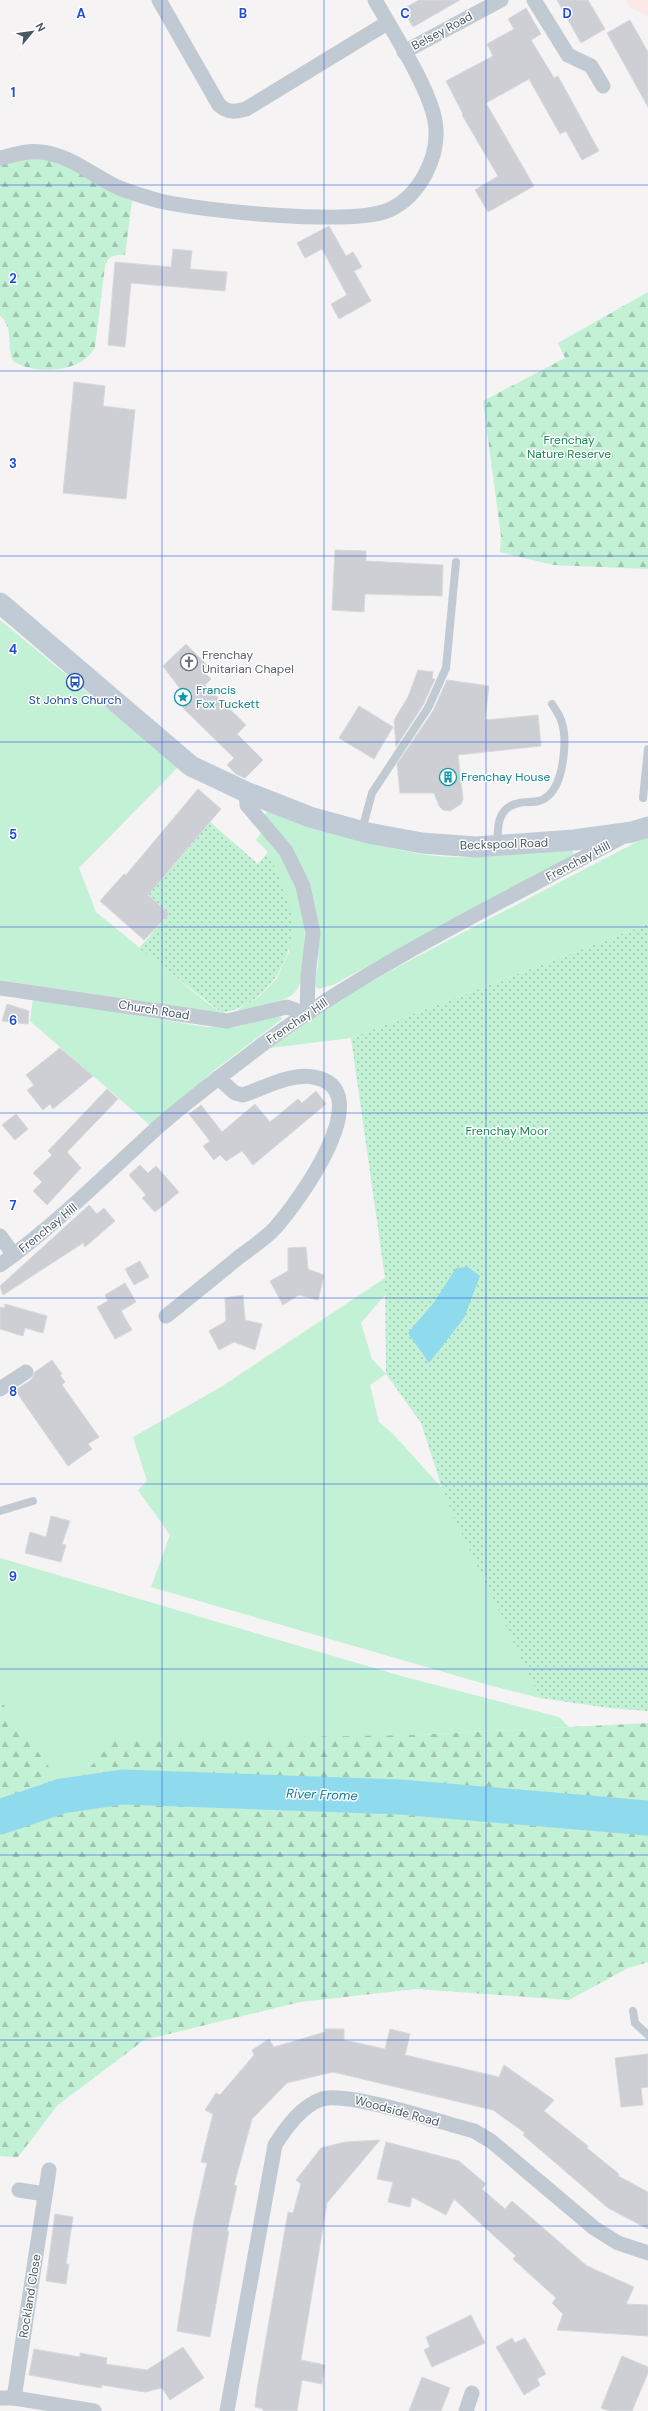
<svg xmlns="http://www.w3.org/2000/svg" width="648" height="2411" font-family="'DM Sans',sans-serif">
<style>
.medical{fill:#fce8e6}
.grass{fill:#c3f1d5}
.forest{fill:url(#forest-firs)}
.park{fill:url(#park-dots)}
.water{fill:#90daee}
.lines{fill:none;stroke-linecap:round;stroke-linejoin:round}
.river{stroke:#90daee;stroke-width:35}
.building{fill:#cdcfd5;stroke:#d7d9de}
.lane{stroke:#c1cad2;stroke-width:8}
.street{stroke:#c1cad2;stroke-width:15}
.secondary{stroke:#c1cbd6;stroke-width:21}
.grid{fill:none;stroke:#1d4ed8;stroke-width:1;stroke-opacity:0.55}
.labels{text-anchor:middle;stroke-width:3;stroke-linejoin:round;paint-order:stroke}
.street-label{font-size:12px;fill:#4a5661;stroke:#fff}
.park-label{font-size:12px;fill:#17864f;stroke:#fff}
.worship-label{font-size:12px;fill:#5b616d;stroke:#fff;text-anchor:start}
.culture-label{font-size:12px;fill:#0d838f;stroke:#fff;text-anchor:start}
.transit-label{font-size:12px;fill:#164399;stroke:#fff}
.water-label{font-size:13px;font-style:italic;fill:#0c7c9b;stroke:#fff}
.grid-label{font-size:13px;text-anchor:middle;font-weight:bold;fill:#1d4ed8;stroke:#fff;stroke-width:3;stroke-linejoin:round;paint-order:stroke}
</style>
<defs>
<pattern id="forest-firs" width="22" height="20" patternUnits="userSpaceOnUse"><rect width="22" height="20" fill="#c3f1d5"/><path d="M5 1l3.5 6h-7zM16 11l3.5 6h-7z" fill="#a0c6b0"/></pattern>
<pattern id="park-dots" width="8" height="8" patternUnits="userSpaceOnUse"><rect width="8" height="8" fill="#c3f1d5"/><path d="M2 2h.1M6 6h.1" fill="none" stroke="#a0c6b0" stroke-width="1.8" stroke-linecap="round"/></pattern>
</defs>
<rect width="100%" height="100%" fill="#f5f3f3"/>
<polygon class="medical" points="626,0 648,0 648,16 629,7"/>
<g class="grass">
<polygon points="0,620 178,767 79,868 96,912 206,1002 222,1013 0,980"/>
<path d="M268 811C318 827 368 845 420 854 470 862 521 853 571 848L574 855 335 984 318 989 313 982 318 966 319 930 264 815Z"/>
<path d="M263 830C295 870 309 906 304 959 303 970 302 985 294 993 280 1006 254 1007 236 1011L260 996 277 978 289 952 268 852 256 840Z"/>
<polygon points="648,836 648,924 351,1038 270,1048 337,1001 403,964"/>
<polygon points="33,998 206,1027 236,1027 279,1015 282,1019 216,1069 152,1127 30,1021"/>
<polygon points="385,1278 385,1295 361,1323 372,1359 386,1374 370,1385 379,1422 393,1434 442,1488 540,1698 492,1686 151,1587 170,1535 138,1490 147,1481 133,1437 221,1387"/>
<polygon points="0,1558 405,1677 559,1717 569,1727 414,1735 68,1794 0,1700"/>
</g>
<g class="forest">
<path d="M28 152 133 193 125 255C114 255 109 255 105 266L95 347C82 373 37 375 14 362 5 348 15 327 0 316V158Z"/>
<polygon points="648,292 648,569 553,565 500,552 501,536 483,401 565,358 558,343"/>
<polygon points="0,1700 68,1793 113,1740 414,1735 648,1723 648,1962 626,1969 569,2000 416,1989 300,2002 144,2040 58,2105 18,2157 0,2156"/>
</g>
<g class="park">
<path d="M210 822 258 864 268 852C276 871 290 899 292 919 294 962 266 1005 222 1013L139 948 169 914 148 895Z"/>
<polygon points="648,924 648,1711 609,1708 540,1698 453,1515 442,1488 421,1423 386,1374 385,1278 351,1038"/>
</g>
<polygon class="water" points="468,1267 480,1276 464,1318 429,1363 408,1333 435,1301 456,1268"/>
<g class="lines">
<polyline class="river" points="0,1817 62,1796 123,1787 400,1797 648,1818"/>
</g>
<g class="building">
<polygon points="419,0 460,0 413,27 403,9"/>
<polygon points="557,0 588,0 605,29 581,43"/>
<polygon points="526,8 541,34 531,40 554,78 558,76 599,151 582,160 566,131 560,134 529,79 486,103 534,186 488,212 475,190 498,176 462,115 463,114 446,81 493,56 487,44 514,29 508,19"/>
<polygon points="630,20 648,52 648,107 607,33"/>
<polygon points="329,226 346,256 353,252 362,267 354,271 371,301 339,319 331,304 347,295 322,249 305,258 297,243"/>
<polygon points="173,249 192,251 190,269 227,272 225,291 131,283 125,347 108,345 115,262 171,267"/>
<polygon points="74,382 105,386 103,406 135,410 126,499 63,493"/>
<polygon points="335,550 366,551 366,561 443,565 442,596 365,594 364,612 332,610"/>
<polygon points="186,644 208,666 202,670 211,679 205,685 246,725 237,734 263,760 245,778 236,774 227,765 234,758 182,707 187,702 178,693 181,690 163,666"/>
<polygon points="418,670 433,672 432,678 435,679 423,705 396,747 394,720 408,697"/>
<polygon points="447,680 489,686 485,720 538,715 541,746 458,755 463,799 461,804 450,811 443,810 439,806 434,793 400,793 397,764 433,711"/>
<polygon points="359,706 393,727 374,759 339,738"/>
<polygon points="198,789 221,809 148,895 169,914 144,940 100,901 124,874 126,875"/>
<polygon points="7,1004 29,1011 28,1024 2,1021"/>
<polygon points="60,1048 93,1076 53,1109 50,1104 43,1110 27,1090 34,1085 26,1075"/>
<polygon points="107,1089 118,1099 67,1152 81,1168 47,1205 33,1191 42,1182 33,1173 52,1155 48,1151"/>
<polygon points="316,1091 326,1104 253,1165 242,1151 226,1161 220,1155 214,1160 203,1146 210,1141 189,1114 201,1105 222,1132 255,1104 270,1122 298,1099 302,1103"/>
<polygon points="16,1114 28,1129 15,1140 2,1125"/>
<polygon points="140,1165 148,1173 156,1166 179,1192 155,1212 142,1198 146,1195 129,1175"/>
<polygon points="89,1205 97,1214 104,1208 115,1221 85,1247 83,1243 3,1295 0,1286"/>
<polygon points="306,1247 308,1269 324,1275 318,1300 299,1295 283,1305 270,1281 288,1271 288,1248"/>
<polygon points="140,1261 149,1277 134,1285 125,1269"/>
<polygon points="125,1283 136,1302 121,1311 132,1330 115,1339 97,1307 108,1301 105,1295"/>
<polygon points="243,1295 245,1320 262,1324 255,1350 234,1342 219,1350 209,1331 226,1321 225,1298"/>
<polygon points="5,1304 47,1316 43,1333 25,1328 23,1336 0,1329 0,1307 4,1308"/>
<polygon points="52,1360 62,1374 60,1375 65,1382 62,1385 99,1437 88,1444 92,1449 68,1466 15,1390 31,1380 35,1372"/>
<polygon points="51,1516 70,1521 62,1544 66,1545 61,1562 25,1553 30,1532 46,1537"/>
<polygon points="325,2029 344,2029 344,2040 385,2049 390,2029 410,2034 405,2055 499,2077 504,2065 554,2100 544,2111 588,2146 587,2148 619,2174 618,2176 648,2192 648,2229 608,2208 523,2135 525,2133 493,2110 333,2072 287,2083 252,2119 234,2185 237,2186 227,2231 229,2231 210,2337 177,2331 194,2221 207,2163 201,2162 213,2114 205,2110 216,2093 220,2095 254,2055 252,2050 269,2039 274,2047 325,2032"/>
<polygon points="648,2054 648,2087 641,2088 643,2105 621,2107 615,2058"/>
<polygon points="380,2140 327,2203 301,2360 325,2365 322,2384 302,2380 297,2411 263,2411 263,2409 255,2407 257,2390 288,2212 293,2213 301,2184 296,2180 321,2148 345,2142"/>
<polygon points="386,2142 459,2161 486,2184 482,2189 505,2209 512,2201 587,2266 634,2287 626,2304 648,2305 648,2336 557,2330 563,2314 552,2303 556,2298 513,2259 516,2256 454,2199 446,2215 412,2197 410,2207 388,2202 393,2182 377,2179"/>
<polygon points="55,2214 73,2217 66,2264 69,2264 66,2284 46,2281"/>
<polygon points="471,2315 485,2343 432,2367 424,2350 430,2347 426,2337"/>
<polygon points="512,2338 515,2343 525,2338 546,2374 537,2379 540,2385 524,2395 496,2347"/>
<polygon points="183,2347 204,2378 170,2400 162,2388 145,2392 102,2385 101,2388 29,2375 34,2349 80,2357 80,2353 107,2358 106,2364 147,2370"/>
<polygon points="622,2356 648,2367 648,2373 632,2411 610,2411 601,2408"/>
<polygon points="422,2377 450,2388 441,2411 409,2411"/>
</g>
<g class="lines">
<g class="lane">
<polyline points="643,798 648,749"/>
<polyline points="362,830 372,793 428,708 446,668 456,562"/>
<path d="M498 845C497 828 497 807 519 803 529 801 539 804 548 796 564 782 568 739 561 720 559 714 555 709 552 704"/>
<polyline points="0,1511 33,1501"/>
<polyline points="633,2011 635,2023 648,2035"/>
</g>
<g class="street">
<path d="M159 0 219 105C228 113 235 112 246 109L387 23"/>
<polyline points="534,0 568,55 591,66 603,86"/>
<polyline points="404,52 501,0"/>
<path d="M0 158C13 155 28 150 41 152 70 155 92 175 117 187 131 193 146 197 160 201 202 211 352 226 389 210 420 196 441 155 435 121 429 87 393 32 375 0"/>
<polyline points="246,792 247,805 286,851 303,886 313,933 308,976 307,1014"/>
<polyline points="0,988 227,1021 287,1007 307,1014"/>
<polyline points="0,1236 14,1255"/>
<path d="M0 1265C57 1224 106 1174 158 1127 191 1098 228 1071 263 1044 375 962 502 902 624 836"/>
<path d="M166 1316C191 1296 215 1277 239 1257 251 1248 265 1239 275 1228 297 1204 382 1088 313 1077 291 1073 264 1088 243 1095L235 1093 218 1078"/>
<polyline points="0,1389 26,1372"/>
<polyline points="19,2190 45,2194"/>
<polyline points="0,2398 14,2398 94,2411"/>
<polyline points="14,2398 49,2170"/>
<path d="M227 2411 275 2145C286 2128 301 2106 322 2099 348 2091 443 2123 474 2131L491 2141 594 2228 618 2243 648 2253"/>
<polyline points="466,2411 472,2393"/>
</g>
<polyline class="secondary" points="0,603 191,766 246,792 310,817 368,833 422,843 476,847 574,840 632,832 648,827"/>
</g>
<path class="grid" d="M162 0V2411M324 0V2411M486 0V2411M0 185H648M0 371H648M0 556H648M0 742H648M0 927H648M0 1113H648M0 1298H648M0 1484H648M0 1669H648M0 1855H648M0 2040H648M0 2226H648"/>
<defs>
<g id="church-ring" transform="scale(0.9)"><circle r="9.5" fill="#fff" stroke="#6b7280" stroke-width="1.5"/><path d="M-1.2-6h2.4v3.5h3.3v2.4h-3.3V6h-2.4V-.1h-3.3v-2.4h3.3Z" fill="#6b7280"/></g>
<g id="bus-ring" transform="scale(0.9)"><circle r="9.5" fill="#fff" stroke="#1a4fb4" stroke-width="1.5"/><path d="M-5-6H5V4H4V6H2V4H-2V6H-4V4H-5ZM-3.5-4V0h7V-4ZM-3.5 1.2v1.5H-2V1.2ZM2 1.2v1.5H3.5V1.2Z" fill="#1a4fb4"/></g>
<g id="sight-ring" transform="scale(0.9)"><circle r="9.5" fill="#fff" stroke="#0f9aa8" stroke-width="1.5"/><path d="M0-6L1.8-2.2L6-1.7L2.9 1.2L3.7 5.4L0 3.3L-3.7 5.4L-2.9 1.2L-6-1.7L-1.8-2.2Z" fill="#0f9aa8"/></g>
<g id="building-ring" transform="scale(0.9)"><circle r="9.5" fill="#fff" stroke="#0f9aa8" stroke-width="1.5"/><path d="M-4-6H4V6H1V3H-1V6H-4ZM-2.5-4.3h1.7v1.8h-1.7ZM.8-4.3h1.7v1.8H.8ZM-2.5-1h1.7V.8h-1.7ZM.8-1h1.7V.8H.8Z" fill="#0f9aa8"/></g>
</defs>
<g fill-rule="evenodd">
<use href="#church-ring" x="189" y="662"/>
<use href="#bus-ring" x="75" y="682"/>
<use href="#sight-ring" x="183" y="697"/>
<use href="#building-ring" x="448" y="777"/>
</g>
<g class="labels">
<g class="street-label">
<text transform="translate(442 31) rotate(-28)" y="4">Belsey Road</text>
<text transform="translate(504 844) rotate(-2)" y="4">Beckspool Road</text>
<text transform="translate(578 861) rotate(-28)" y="4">Frenchay Hill</text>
<text transform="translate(154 1010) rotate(9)" y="4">Church Road</text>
<text transform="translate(297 1021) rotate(-34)" y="4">Frenchay Hill</text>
<text transform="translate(48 1228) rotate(-39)" y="4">Frenchay Hill</text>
<text transform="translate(397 2111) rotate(15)" y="4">Woodside Road</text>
<text transform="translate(30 2296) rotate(-81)" y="4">Rockland Close</text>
</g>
<g class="park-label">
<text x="569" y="444">Frenchay<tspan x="569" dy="14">Nature Reserve</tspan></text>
<text x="507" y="1135">Frenchay Moor</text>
</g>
<g class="worship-label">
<text x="202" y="659">Frenchay<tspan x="202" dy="14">Unitarian Chapel</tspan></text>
</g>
<g class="culture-label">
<text x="196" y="694">Francis<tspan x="196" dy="14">Fox Tuckett</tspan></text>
<text x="461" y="781">Frenchay House</text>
</g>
<g class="transit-label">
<text x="75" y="704">St John's Church</text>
</g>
<g class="water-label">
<text transform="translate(322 1794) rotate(2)" y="5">River Frome</text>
</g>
</g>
<g class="grid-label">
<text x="81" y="18">A</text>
<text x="243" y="18">B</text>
<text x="405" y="18">C</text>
<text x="567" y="18">D</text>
<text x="13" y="97">1</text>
<text x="13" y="283">2</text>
<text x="13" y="468">3</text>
<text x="13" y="654">4</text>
<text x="13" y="839">5</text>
<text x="13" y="1025">6</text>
<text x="13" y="1210">7</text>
<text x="13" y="1396">8</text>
<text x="13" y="1581">9</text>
</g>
<g transform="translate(32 32) rotate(61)" stroke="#ffffff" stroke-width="3" paint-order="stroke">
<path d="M0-3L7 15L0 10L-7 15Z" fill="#4a5661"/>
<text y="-6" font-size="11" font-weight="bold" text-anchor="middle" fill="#4a5661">N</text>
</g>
</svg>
